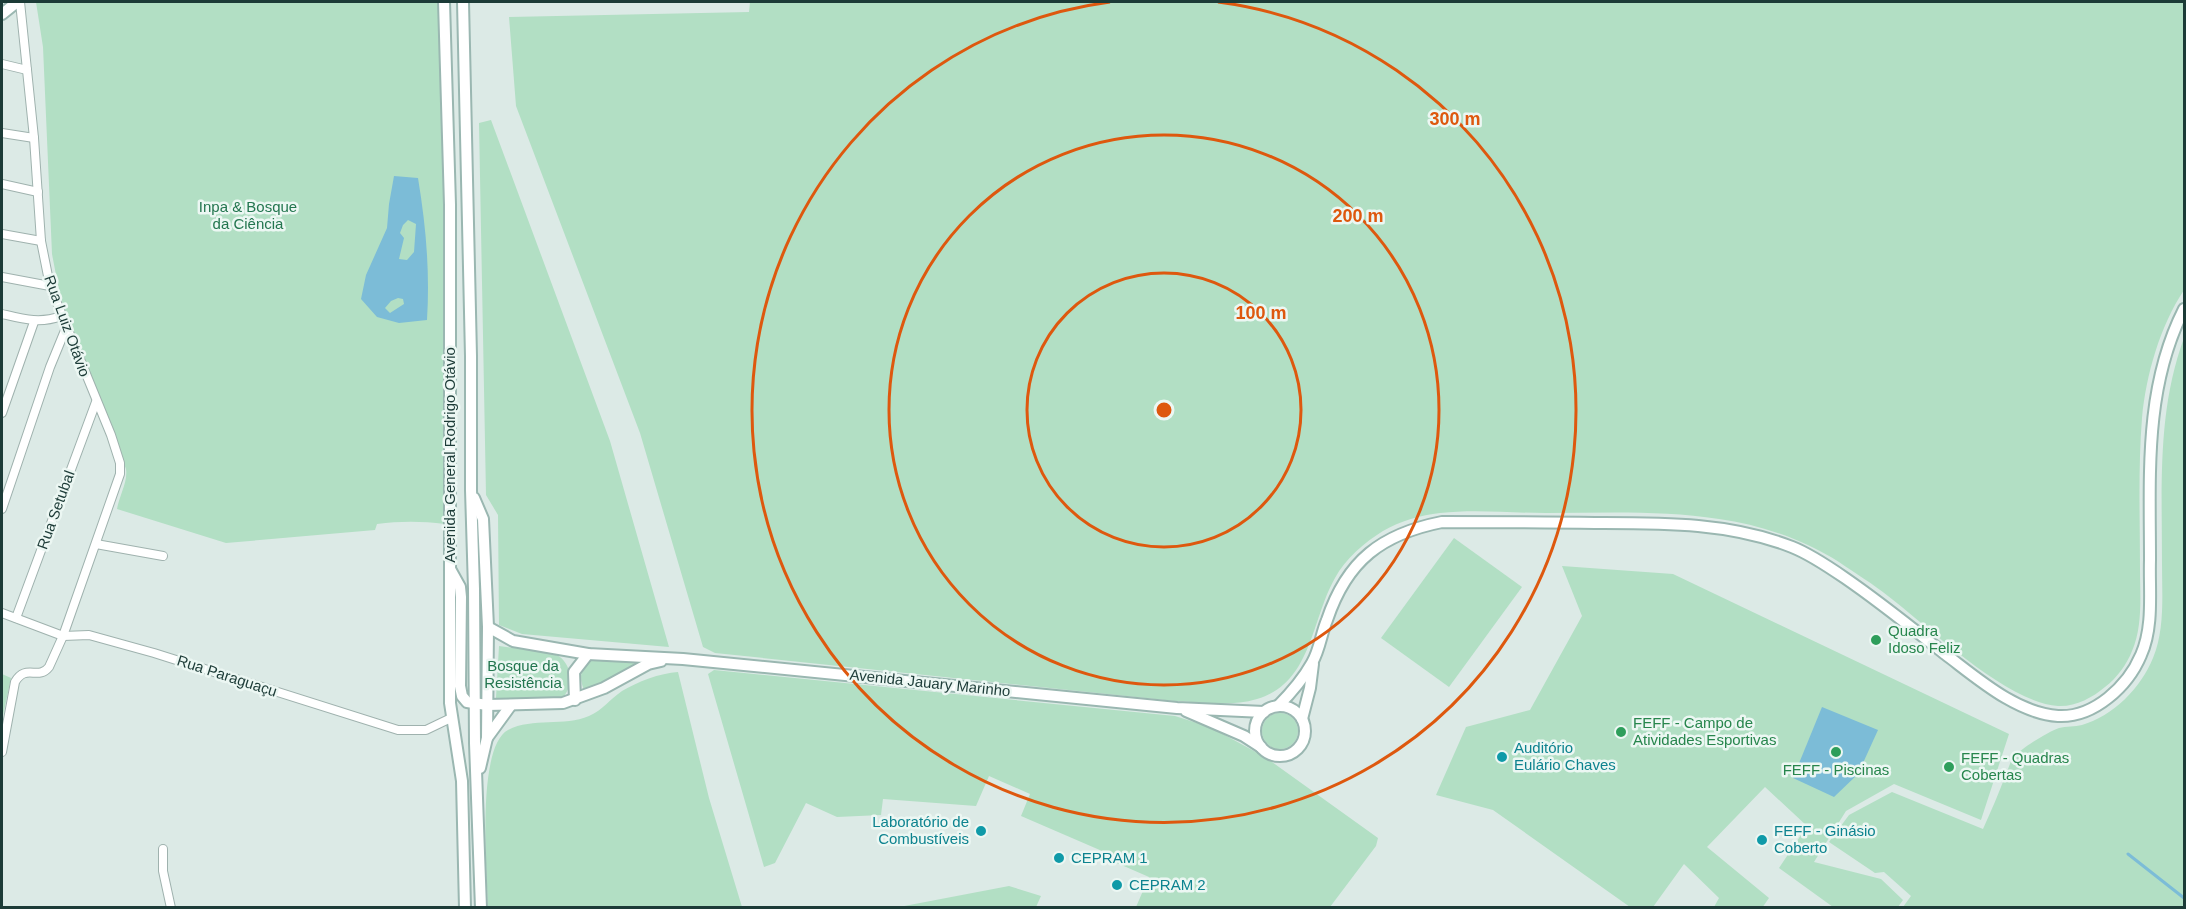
<svg xmlns="http://www.w3.org/2000/svg" width="2186" height="909" font-family="Helvetica,sans-serif">
<style>
.green{fill:#b2dfc4}
.water{fill:#7cbcd7;fill-rule:evenodd}
.lines{fill:none;stroke-linecap:round;stroke-linejoin:round}
.stream{stroke:#7cbcd7;stroke-width:3}
.street-casing{stroke:#9fb2ae;stroke-width:10}
.secondary-casing{stroke:#9ab7b1;stroke-width:14}
.street{stroke:#fff;stroke-width:8}
.secondary{stroke:#fff;stroke-width:10}
.ring{fill:none;stroke:#de580e;stroke-width:3}
.leisure-dot{fill:#2e9e5b;stroke:#ecf7f3;stroke-width:2}
.culture-dot{fill:#0f9aa8;stroke:#ecf7f3;stroke-width:2}
.labels{text-anchor:middle;stroke-width:5;stroke-linejoin:round;paint-order:stroke}
.park-label{font-size:15px;fill:#23764f;stroke:#ecf7f3}
.street-label{font-size:15px;fill:#1c3b37;stroke:#ecf7f3}
.leisure-label{font-size:15px;fill:#27864d;stroke:#ecf7f3;text-anchor:start}
.culture-label{font-size:15px;fill:#0d838f;stroke:#ecf7f3;text-anchor:start}
.centre{fill:#de580e;stroke:#ecf7f3;stroke-width:3}
.ring-label{font-size:18px;text-anchor:middle;font-weight:bold;fill:#de580e;stroke:#ecf7f3;stroke-width:5;stroke-linejoin:round;paint-order:stroke}
</style>
<rect width="100%" height="100%" fill="#dceae6"/>
<g class="green">
<path d="M36 2H438L445 249 444 390 447 448 445 524C421 521 400 521 377 524L375 530 226 543 117 509C119 496 128 482 126 469L60 296 52 254 43 47Z"/>
<path d="M750 2H2184V290C2160 326 2146 375 2142 418 2138 468 2140 519 2140 569 2140 595 2143 626 2132 651 2127 664 2117 678 2105 687 2092 698 2075 707 2058 706 2006 702 1930 628 1888 596 1873 584 1855 573 1839 562 1803 539 1761 525 1719 519 1662 510 1603 513 1546 513 1511 513 1475 509 1440 513 1421 515 1400 521 1383 531 1365 542 1345 559 1335 578 1311 620 1312 683 1257 699 1231 707 1200 702 1174 701L715 653 703 647 640 433 516 106 509 17 749 12Z"/>
<polygon points="491,120 610,441 669,647 522,634 499,625 498,515 486,495 479,123"/>
<path d="M2184 338V907H1903L1911 896 1884 872 1875 873 1829 842 1849 815 1892 792 1983 829C1991 811 1999 793 2006 774 2008 770 2010 762 2013 758 2021 748 2048 732 2059 728 2066 726 2075 727 2082 725 2113 716 2141 688 2153 658 2165 629 2162 595 2162 564 2162 487 2157 411 2184 338Z"/>
<polygon points="1454,538 1522,587 1449,687 1381,638"/>
<polygon points="1562,566 1673,574 2009,734 1981,820 1894,784 1846,811 1814,862 1881,879 1903,900 1898,907 1833,907 1779,868 1807,826 1765,787 1707,847 1769,898 1762,908 1714,907 1719,898 1684,864 1653,907 1630,907 1493,810 1436,795 1466,727 1530,710 1582,616"/>
<path d="M499 646C517 649 539 649 556 655 564 658 568 666 570 674 571 684 568 692 561 700L496 698Z"/>
<path d="M593 655 642 661V664L590 690H584C578 676 581 665 593 655Z"/>
<polygon points="714,670 1175,716 1210,727 1265,757 1378,838 1376,846 1330,907 1136,907 1149,877 1110,860 1109,854 1021,816 1030,794 989,776 976,806 883,799 881,815 837,817 806,803 775,863 764,867 708,674"/>
<path d="M678 672 709 798 742 907H488C487 873 476 747 508 730 533 717 564 727 589 716 603 710 610 699 622 691 637 682 660 673 678 672Z"/>
<polygon points="2,674 11,678 2,720"/>
<circle cx="1280" cy="731" r="18"/>
<polygon points="1009,886 1041,896 1036,907 899,907"/>
</g>
<g class="water">
<path d="M394 176 418 178C426 226 430 272 427 320L399 323 377 317 361 299 366 275 387 228 389 204ZM408 220 416 224 414 252 407 260 399 259 404 238 400 233 403 225ZM398 298 403 299 404 304 390 313 385 308 391 301Z"/>
<polygon points="1822,707 1878,730 1858,774 1834,797 1793,778"/>
</g>
<g class="lines">
<polyline class="stream" points="2128,854 2184,898"/>
<g class="street-casing">
<g id="street">
<polyline points="2,64 27,70"/>
<polyline points="2,133 34,138"/>
<polyline points="2,184 38,192"/>
<polyline points="2,234 41,241"/>
<polyline points="2,277 50,286"/>
<path d="M2 314C23 319 40 324 61 316"/>
<polyline points="2,413 34,322"/>
<polyline points="2,509 50,367 66,328"/>
<polyline points="96,544 163,556"/>
<polyline points="2,613 63,636 89,635 154,653 398,730 426,730 451,718"/>
<polyline points="16,618 96,402"/>
<path d="M2 752 15 682C26 663 38 681 49 667L63 636 120 474V463L111 435 50 286 41 241 34 138 20 2"/>
<polyline points="163,849 163,871 171,908"/>
</g>
</g>
<g class="secondary-casing">
<g id="secondary">
<polyline points="444,2 450,205 450,703 462,781 465,908"/>
<polyline points="463,2 471,356 471,490 474,589 475,743 481,908"/>
<polyline points="2,14 17,2"/>
<polyline points="474,498 483,519 488,627 487,738 480,768"/>
<polyline points="450,569 460,587 461,597 460,686 462,696 467,702 487,705 563,703 604,688 648,664 661,661"/>
<polyline points="488,627 513,641 588,654 683,659 1177,708 1264,712"/>
<polyline points="575,700 574,672 588,654"/>
<path d="M1278 706C1291 693 1303 679 1312 663 1320 649 1321 634 1327 620 1347 560 1382 534 1442 522 1493 522 1544 522 1595 523 1661 523 1729 522 1792 547 1810 554 1829 567 1845 578 1880 602 1912 628 1945 654 1977 678 2016 713 2058 716 2094 718 2128 686 2141 655 2154 626 2149 590 2150 560 2150 474 2144 388 2184 309"/>
<circle cx="1280" cy="731" r="25"/>
<polyline points="1186,711 1244,736 1261,747"/>
<polyline points="1302,719 1310,688 1313,664"/>
<polyline points="487,738 511,705"/>
</g>
</g>
<use href="#street" class="street"/>
<use href="#secondary" class="secondary"/>
</g>
<g class="ring">
<circle cx="1164" cy="410" r="137"/>
<circle cx="1164" cy="410" r="275"/>
<path d="M1218 2A412 412 0 1 1 1110 2"/>
</g>
<g class="leisure-dot">
<circle cx="1876" cy="640" r="6"/>
<circle cx="1621" cy="732" r="6"/>
<circle cx="1836" cy="752" r="6"/>
<circle cx="1949" cy="767" r="6"/>
</g>
<g class="culture-dot">
<circle cx="1502" cy="757" r="6"/>
<circle cx="981" cy="831" r="6"/>
<circle cx="1762" cy="840" r="6"/>
<circle cx="1059" cy="858" r="6"/>
<circle cx="1117" cy="885" r="6"/>
</g>
<g class="labels">
<g class="park-label">
<text x="248" y="212">Inpa &amp; Bosque<tspan x="248" dy="17">da Ciência</tspan></text>
<text x="523" y="671">Bosque da<tspan x="523" dy="17">Resistência</tspan></text>
</g>
<g class="street-label">
<text transform="translate(67 326) rotate(70)" y="5">Rua Luiz Otávio</text>
<text transform="translate(450 455) rotate(-90)" y="5">Avenida General Rodrigo Otávio</text>
<text transform="translate(56 510) rotate(-70)" y="5">Rua Setubal</text>
<text transform="translate(227 676) rotate(18)" y="5">Rua Paraguaçu</text>
<text transform="translate(930 683) rotate(6)" y="5">Avenida Jauary Marinho</text>
</g>
<g class="leisure-label">
<text x="1888" y="636">Quadra<tspan x="1888" dy="17">Idoso Feliz</tspan></text>
<text x="1633" y="728">FEFF - Campo de<tspan x="1633" dy="17">Atividades Esportivas</tspan></text>
<text x="1961" y="763">FEFF - Quadras<tspan x="1961" dy="17">Cobertas</tspan></text>
<text x="1836" y="775" text-anchor="middle">FEFF - Piscinas</text>
</g>
<g class="culture-label">
<text x="1514" y="753">Auditório<tspan x="1514" dy="17">Eulário Chaves</tspan></text>
<text x="969" y="827" text-anchor="end">Laboratório de<tspan x="969" dy="17">Combustíveis</tspan></text>
<text x="1774" y="836">FEFF - Ginásio<tspan x="1774" dy="17">Coberto</tspan></text>
<text x="1071" y="863">CEPRAM 1</text>
<text x="1129" y="890">CEPRAM 2</text>
</g>
</g>
<circle cx="1164" cy="410" r="9" class="centre"/>
<g class="ring-label">
<text x="1455" y="125">300 m</text>
<text x="1358" y="222">200 m</text>
<text x="1261" y="319">100 m</text>
</g>
<rect width="2186" height="909" fill="none" stroke="#1c3b37" stroke-width="6"/>
</svg>
